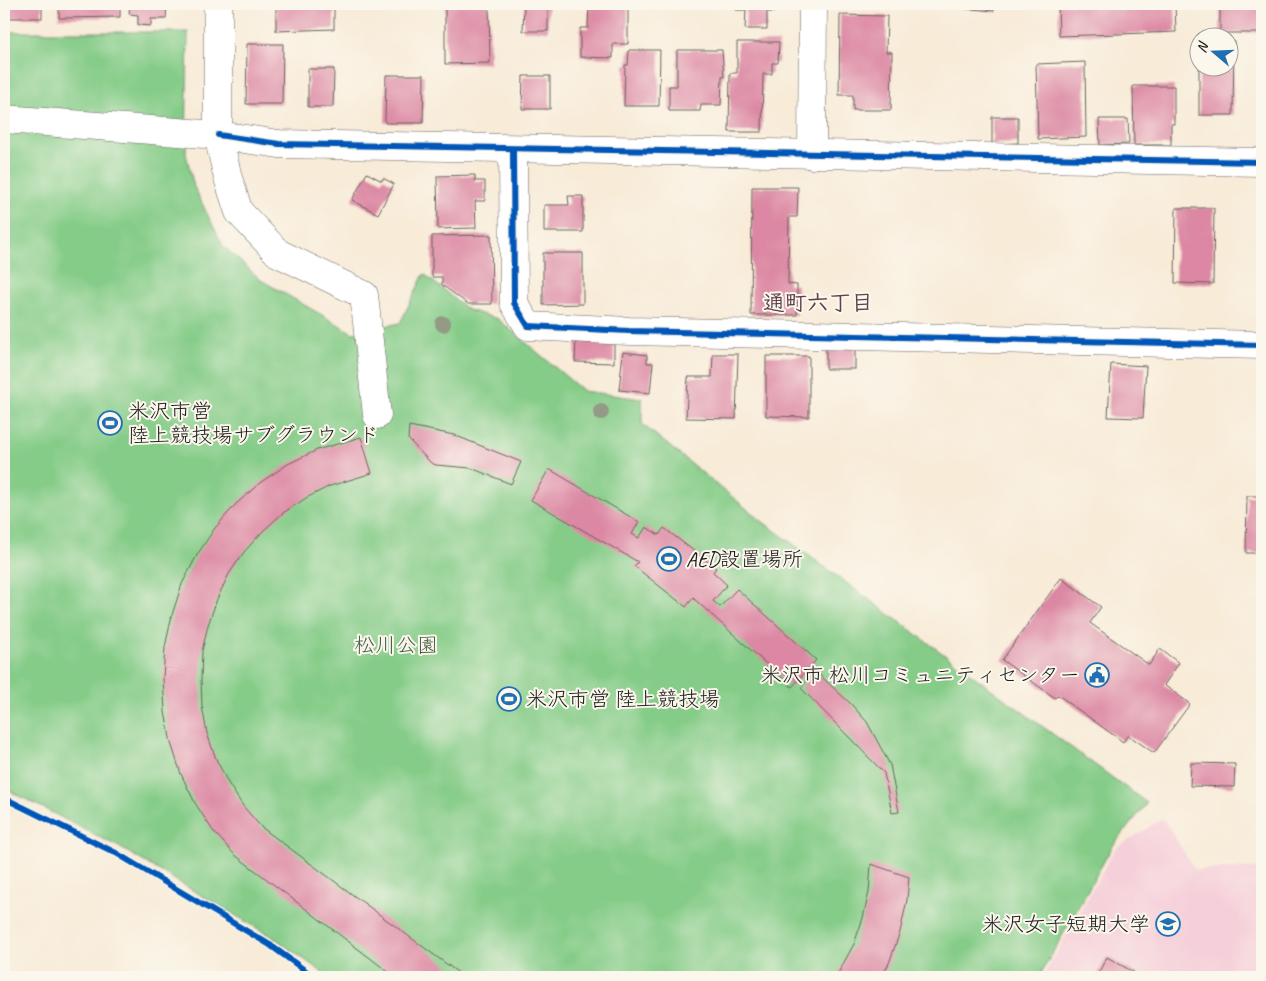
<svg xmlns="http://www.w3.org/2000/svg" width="1266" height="981" font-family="Caveat,'Klee One',sans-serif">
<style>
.built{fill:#f5cfd9}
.green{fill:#85cc88;stroke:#507452}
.building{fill:#dc87a3}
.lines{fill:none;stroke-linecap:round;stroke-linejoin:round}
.minor-casing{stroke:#69645e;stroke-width:29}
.minor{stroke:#fff;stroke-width:28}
.cycleway-casing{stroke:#fbf7ec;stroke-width:9}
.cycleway{stroke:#0057b8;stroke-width:6}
.tree{fill:#939b86}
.labels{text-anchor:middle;stroke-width:4;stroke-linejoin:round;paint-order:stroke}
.poi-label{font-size:21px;fill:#1c1c1c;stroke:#fbf7ec;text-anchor:start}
.park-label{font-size:21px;fill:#415a42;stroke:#fbf7ec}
.neighbourhood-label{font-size:22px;font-weight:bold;fill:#5f414b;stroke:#fbf7ec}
</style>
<rect width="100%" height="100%" fill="#fbf7ec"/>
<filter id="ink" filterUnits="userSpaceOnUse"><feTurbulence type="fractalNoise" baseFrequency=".02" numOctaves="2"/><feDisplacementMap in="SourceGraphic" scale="10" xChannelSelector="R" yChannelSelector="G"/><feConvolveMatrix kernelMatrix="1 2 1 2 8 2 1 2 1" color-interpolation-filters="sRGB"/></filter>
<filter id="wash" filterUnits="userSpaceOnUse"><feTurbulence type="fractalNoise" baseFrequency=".0096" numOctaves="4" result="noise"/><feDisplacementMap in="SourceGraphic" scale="20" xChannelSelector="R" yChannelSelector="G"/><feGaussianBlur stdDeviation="1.12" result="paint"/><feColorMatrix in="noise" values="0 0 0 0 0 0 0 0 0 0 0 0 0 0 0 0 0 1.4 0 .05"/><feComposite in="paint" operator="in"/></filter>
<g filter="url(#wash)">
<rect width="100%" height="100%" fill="#f8ebd8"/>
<polygon class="built" points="1163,818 1195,870 1262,867 1262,977 1043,977 1115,849"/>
<polygon class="green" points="4,32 188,32 186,154 194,187 223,246 261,280 353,333 400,323 424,274 468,310 498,319 583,391 642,399 642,424 763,522 1147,803 1112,847 1039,977 329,977 274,938 119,847 4,788"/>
<g id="blocks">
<g class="building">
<rect x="4" y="4" width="38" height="14"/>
<polygon points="59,4 120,4 120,17 59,18"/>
<polygon points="130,4 167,4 166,19 151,19 151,26 138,25 138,15 129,14"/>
<polygon points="276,4 334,4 334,29 276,31"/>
<polygon points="445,4 489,4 490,63 445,64"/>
<polygon points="524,4 548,4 548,31 523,31"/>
<polygon points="589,4 628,4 628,44 613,44 613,58 580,57 580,28 588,28"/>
<polygon points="736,4 776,4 776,12 767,12 767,29 745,29 746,10 736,10"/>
<polygon points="960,4 995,4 994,11 960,8"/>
<polygon points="1058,4 1175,4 1176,32 1059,36"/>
<rect x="1220" y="4" width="42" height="29"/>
<polygon points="840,15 887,16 886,52 892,52 891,110 853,110 853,95 839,95"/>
<polygon points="1228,41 1234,41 1233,115 1199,115 1199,68 1228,68"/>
<polygon points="737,42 779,42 778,63 772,63 772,74 763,74 762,132 729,132 730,73 737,73"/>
<polygon points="247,44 283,44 282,104 246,104"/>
<polygon points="629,50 660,50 659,106 624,106 625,65 628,65"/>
<polygon points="677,50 722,50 724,77 722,77 721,105 701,105 700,111 669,111 669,86 677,86"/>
<polygon points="1085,62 1086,137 1038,139 1036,64"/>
<polygon points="308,69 334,69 333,107 308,107"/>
<polygon points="386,75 424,75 423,123 385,123"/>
<polygon points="523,76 550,76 550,109 522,109"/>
<polygon points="1133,86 1174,86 1174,124 1171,124 1171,145 1134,145"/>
<polygon points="992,117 1018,117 1018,143 992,144"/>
<polygon points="1099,119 1128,119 1129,144 1100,145"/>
<polygon points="367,173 382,181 383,178 394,184 378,214 352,200"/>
<polygon points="475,175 475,181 485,181 485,201 475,201 476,228 438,229 437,176"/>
<polygon points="752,187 798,187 797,217 789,217 788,284 797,285 797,315 751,315"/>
<polygon points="568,196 583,196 583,232 544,232 544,205 569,205"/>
<polygon points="1176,208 1214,208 1213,284 1175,283"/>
<polygon points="491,235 492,304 468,304 442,285 442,277 432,277 432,236"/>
<polygon points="543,253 583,253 583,304 543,305"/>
<polygon points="576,340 614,341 614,363 575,362"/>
<rect x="826" y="344" width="29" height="25"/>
<polygon points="623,352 647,355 647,363 653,363 650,393 619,390"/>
<polygon points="713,354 738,354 736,419 686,418 688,377 712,377"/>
<polygon points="766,356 809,356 809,417 766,416"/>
<polygon points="1111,364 1146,366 1143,418 1108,417"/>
<polygon points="409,426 454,435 521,462 511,484 471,468 436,465 431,463 408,439"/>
<polygon points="361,437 372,473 330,486 306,498 283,513 263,531 244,552 229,574 217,599 208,625 202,651 201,679 202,706 207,733 216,759 228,783 243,806 261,827 464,977 395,977 235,855 213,831 195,803 181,774 171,743 165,712 163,679 165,647 172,615 182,584 197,555 215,528 236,504 261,482 288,464 317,450"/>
<polygon points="549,469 639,522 632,534 639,538 646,527 659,535 664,528 716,568 713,572 727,585 713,601 720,607 737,589 816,660 792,687 693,598 686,607 634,566 638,562 531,500"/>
<polygon points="1247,496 1262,496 1262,553 1246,553"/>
<polygon points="1061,578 1101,607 1090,623 1149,665 1160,649 1179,663 1164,685 1190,704 1154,753 1128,735 1123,742 1058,695 1055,698 1002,660"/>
<polygon points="814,670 851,704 867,722 890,765 899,812 892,813 884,773 801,688"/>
<polygon points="1191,763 1235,764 1234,787 1190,786"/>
<polygon points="871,864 909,877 907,900 900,932 889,963 882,977 836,977 854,944 863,918 869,892"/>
<polygon points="1107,957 1142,977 1096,977"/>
</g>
</g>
</g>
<g filter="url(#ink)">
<use href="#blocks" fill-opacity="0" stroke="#69645e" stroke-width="1"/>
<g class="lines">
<g class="minor-casing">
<g id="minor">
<polyline points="218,4 218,135 228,178 239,212 278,253 364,295 377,415"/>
<polyline points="4,119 218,135 279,144 1262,162"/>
<polyline points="513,150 514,303 528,326 629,331 1262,345"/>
<polyline points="812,155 813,4"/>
</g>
</g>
<use href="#minor" class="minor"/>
<g class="cycleway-casing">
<g id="cycleway">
<polyline points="218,135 279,144 1262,162"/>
<polyline points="513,150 514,303 528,326 629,331 1262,345"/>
<polyline points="4,798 116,853 270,945 314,977"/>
</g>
</g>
<use href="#cycleway" class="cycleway"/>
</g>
<g class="tree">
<circle cx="443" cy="324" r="8"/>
<circle cx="601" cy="412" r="8"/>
</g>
</g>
<defs>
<g id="stadium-ring" transform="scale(1.25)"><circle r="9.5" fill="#fbf7ec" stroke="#1f6fb2" stroke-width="1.5"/><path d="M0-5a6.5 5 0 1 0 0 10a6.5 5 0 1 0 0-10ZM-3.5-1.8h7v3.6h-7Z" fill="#1f6fb2"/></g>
<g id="civic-ring" transform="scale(1.25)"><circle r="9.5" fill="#fbf7ec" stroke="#1f6fb2" stroke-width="1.5"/><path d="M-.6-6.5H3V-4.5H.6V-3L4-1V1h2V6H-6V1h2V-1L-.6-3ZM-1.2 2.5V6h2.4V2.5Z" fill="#1f6fb2"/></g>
<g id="university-ring" transform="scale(1.25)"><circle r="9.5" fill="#fbf7ec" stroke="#1f6fb2" stroke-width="1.5"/><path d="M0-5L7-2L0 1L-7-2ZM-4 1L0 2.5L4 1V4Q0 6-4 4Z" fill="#1f6fb2"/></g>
</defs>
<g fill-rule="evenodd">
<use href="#stadium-ring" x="110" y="423"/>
<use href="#stadium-ring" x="669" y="559"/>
<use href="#civic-ring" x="1097" y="675"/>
<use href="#stadium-ring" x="509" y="699"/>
<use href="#university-ring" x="1168" y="924"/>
</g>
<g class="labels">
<g class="poi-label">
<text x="128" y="418">米沢市営<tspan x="128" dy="24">陸上競技場サブグラウンド</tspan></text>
<text x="686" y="566">AED設置場所</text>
<text x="1080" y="682" text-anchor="end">米沢市 松川コミュニティセンター</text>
<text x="526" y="706">米沢市営 陸上競技場</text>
<text x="1150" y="931" text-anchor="end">米沢女子短期大学</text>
</g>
<g class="park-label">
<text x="396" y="652">松川公園</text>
</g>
<g class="neighbourhood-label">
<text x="818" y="310">通町六丁目</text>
</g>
</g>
<rect width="1266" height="981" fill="none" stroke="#fbf7ec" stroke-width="20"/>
<g transform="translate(1214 52) rotate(289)"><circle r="24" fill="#fbf7ec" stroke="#a29f99"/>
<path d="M0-4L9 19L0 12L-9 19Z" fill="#1f6fb2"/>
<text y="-8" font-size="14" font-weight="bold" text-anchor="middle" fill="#1c1c1c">N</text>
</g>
</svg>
